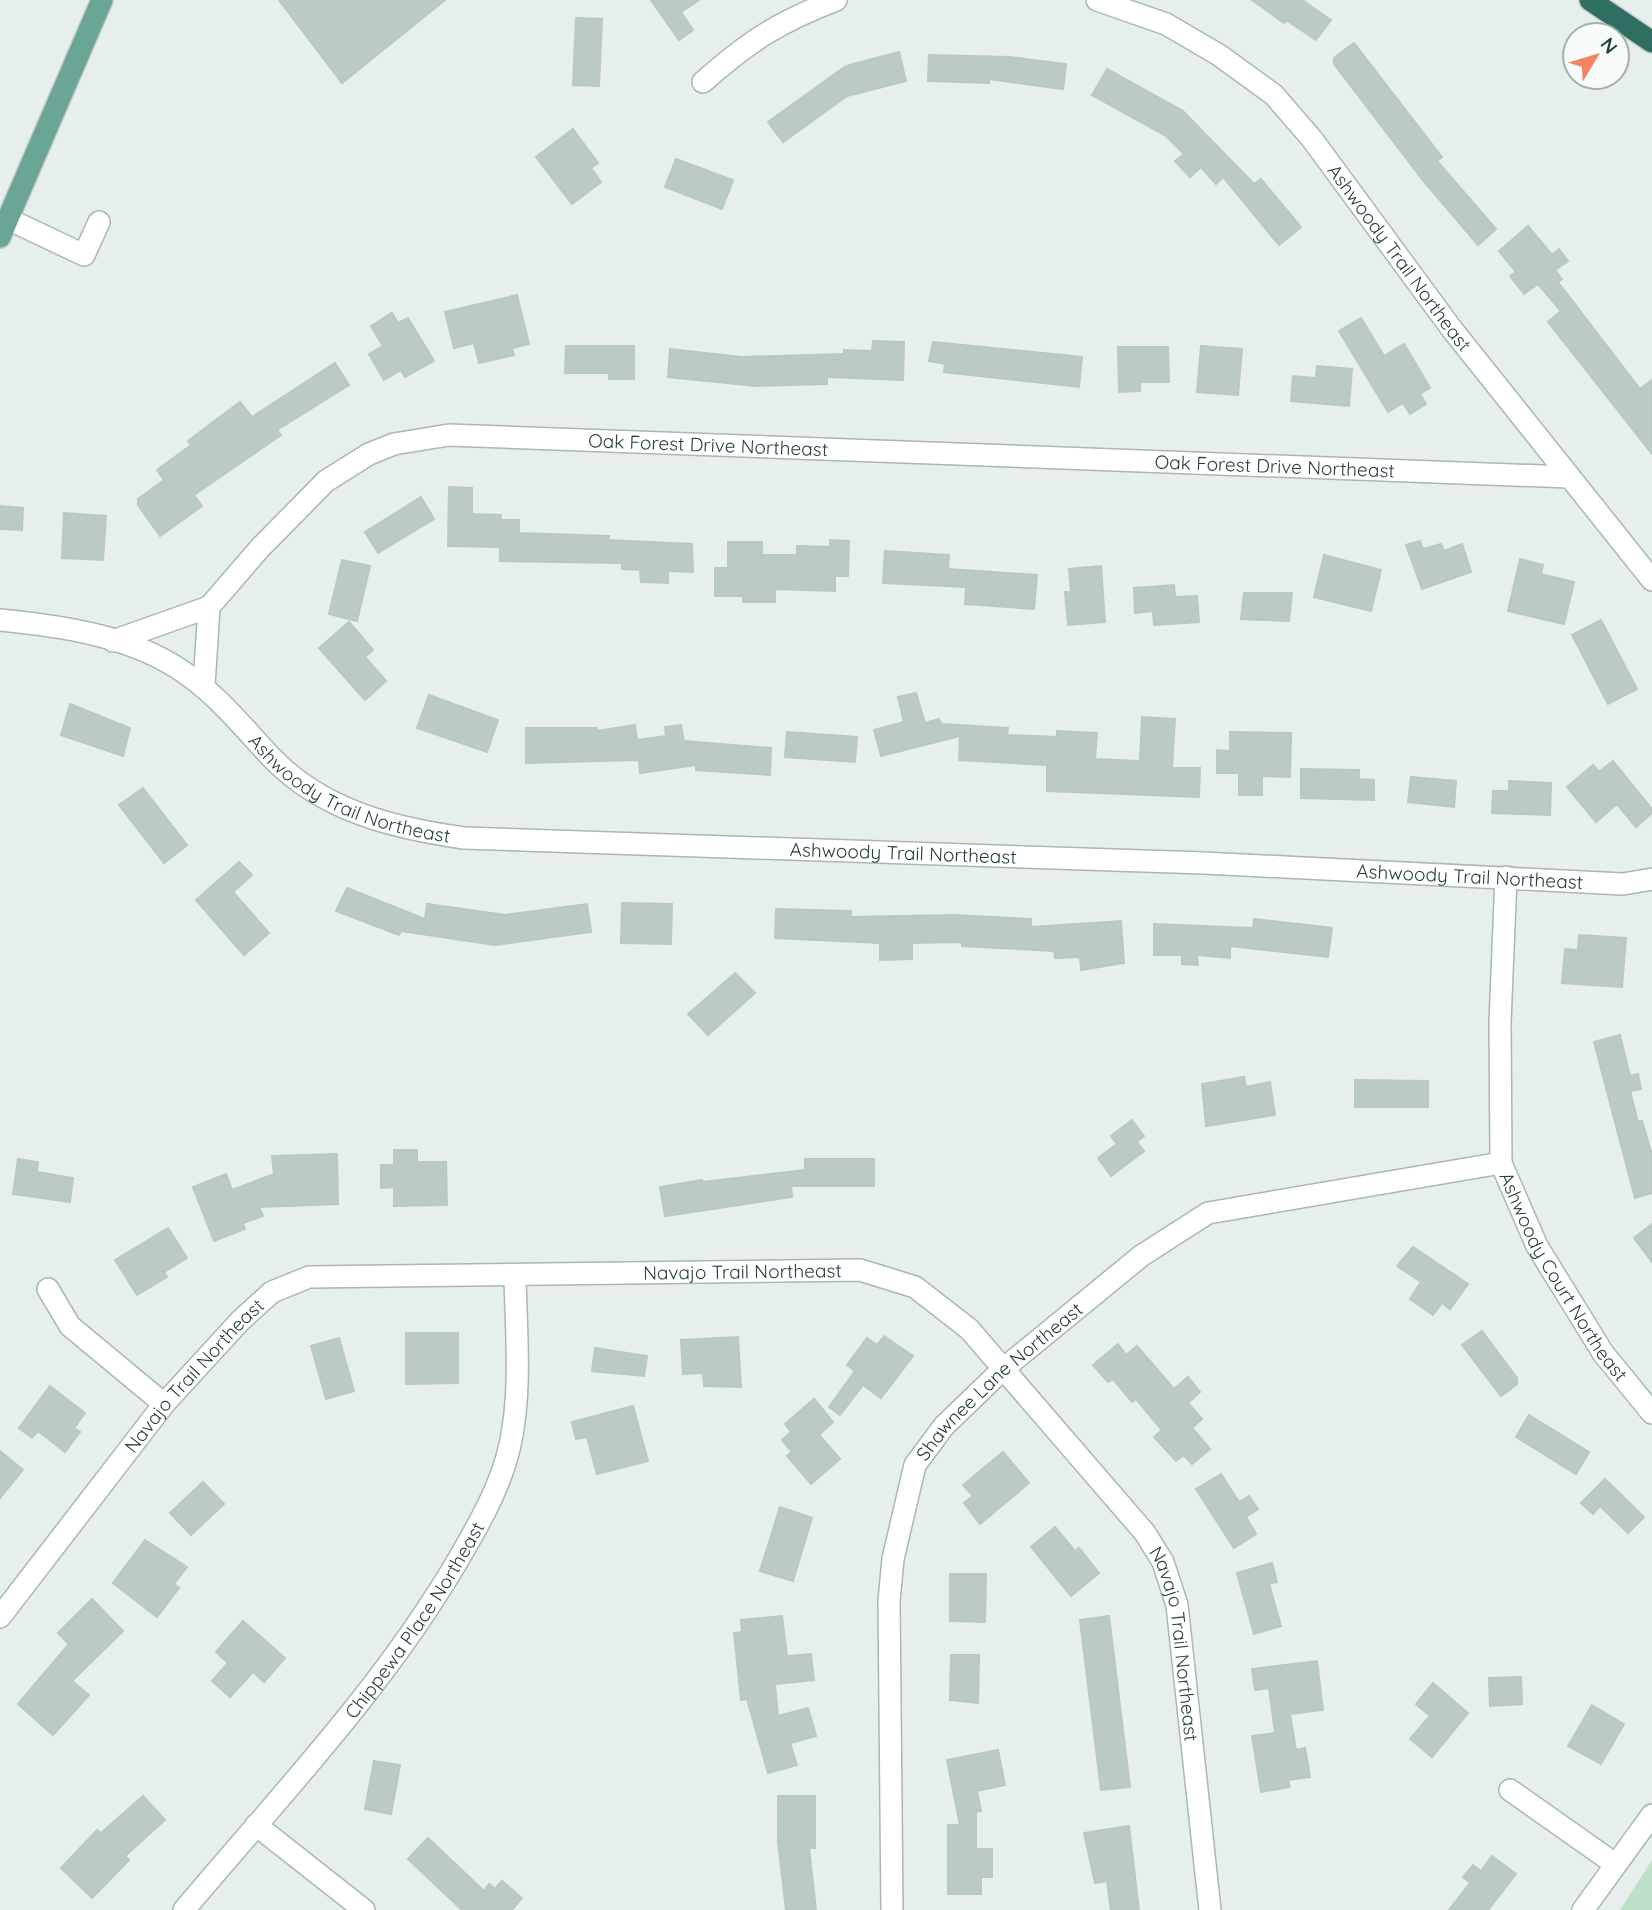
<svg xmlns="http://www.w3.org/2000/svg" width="1652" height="1910" font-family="Quicksand,sans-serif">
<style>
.green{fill:#bfe0c8}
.building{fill:#bbcac4;stroke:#b8c9c2;stroke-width:2}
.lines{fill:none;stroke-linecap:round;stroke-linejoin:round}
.minor-casing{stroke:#a8b8b2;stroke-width:24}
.major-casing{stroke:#c2cac8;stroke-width:24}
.highway-casing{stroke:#c2cac8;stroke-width:24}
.minor{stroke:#fff;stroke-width:21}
.major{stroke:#6aa596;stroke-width:21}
.highway{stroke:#2f6f62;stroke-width:21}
.labels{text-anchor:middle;stroke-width:5;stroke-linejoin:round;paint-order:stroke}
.street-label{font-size:19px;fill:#24423a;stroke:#f7fbf9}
</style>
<rect width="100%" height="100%" fill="#e6efeb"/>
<polygon class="green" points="1652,1860 1652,1910 1620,1910"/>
<g class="building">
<polygon points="279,0 445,0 342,83"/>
<polygon points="651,0 699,0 681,12 693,30 679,40"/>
<polygon points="1252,0 1302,0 1331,20 1316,40 1286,20 1284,23"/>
<polygon points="576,18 602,19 599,86 573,85"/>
<polygon points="1354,43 1442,157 1437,161 1496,229 1478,245 1422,179 1334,64 1334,58"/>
<polygon points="899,52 906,81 847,96 783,142 768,122 846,66"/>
<polygon points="929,55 1010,57 1066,64 1063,89 989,79 989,83 928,81"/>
<polygon points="1107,69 1183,111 1254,184 1261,179 1301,227 1279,245 1223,177 1216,184 1201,167 1190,177 1175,161 1184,154 1166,136 1092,95"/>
<polygon points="573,129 598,163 591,168 601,182 572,204 536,157"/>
<polygon points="676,159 733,180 722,209 665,187"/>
<polygon points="1528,226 1552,255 1559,249 1568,261 1555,270 1562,279 1558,282 1640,389 1652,380 1652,454 1548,322 1561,311 1538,284 1524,294 1510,276 1516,272 1499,251"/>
<polygon points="517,295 529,344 512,348 514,355 479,363 474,343 454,348 445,312"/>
<polygon points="392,313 398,323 408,318 434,361 405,377 401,370 384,380 369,354 383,346 371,326"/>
<polygon points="1361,318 1384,356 1404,344 1430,388 1420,394 1426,404 1410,414 1403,403 1388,412 1339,331"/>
<polygon points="873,341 904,342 903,380 827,377 827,384 756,386 668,377 670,349 742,357 844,354 844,350 872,351"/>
<polygon points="933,342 1082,357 1079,387 944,372 945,364 929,361"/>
<polygon points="566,346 634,346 634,379 609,379 609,373 565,373"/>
<polygon points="1201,346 1242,349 1238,395 1197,392"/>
<polygon points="1118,347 1168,347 1169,382 1140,382 1140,391 1119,392"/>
<polygon points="335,363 349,385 277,430 281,435 194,495 202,506 160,536 138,505 138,499 164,480 157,470 191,445 188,441 240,402 252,417"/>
<polygon points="1317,366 1352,369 1349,406 1291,401 1293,376 1316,378"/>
<polygon points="449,487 472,488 472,514 501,515 500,520 519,520 519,533 609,536 608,540 692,544 693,572 668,571 668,583 641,582 640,570 622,569 622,563 500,561 500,547 448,546"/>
<polygon points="421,497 434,519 378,553 365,532"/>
<polygon points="0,506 23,508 22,530 0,529"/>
<polygon points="64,513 106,516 103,560 62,558"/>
<polygon points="830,540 849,541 848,576 835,576 835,591 775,589 775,602 743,602 743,596 715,596 715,568 728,568 728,542 762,542 762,555 797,555 797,546 830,547"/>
<polygon points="1420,541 1423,549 1441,544 1444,551 1462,544 1471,572 1422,589 1406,545"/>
<polygon points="885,551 949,555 948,569 1037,575 1034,609 965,604 966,587 883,583"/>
<polygon points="1324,555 1381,570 1371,611 1314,597"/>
<polygon points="1520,559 1543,565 1541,574 1574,582 1564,624 1508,611"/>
<polygon points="342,560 370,566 357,621 329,614"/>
<polygon points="1101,566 1105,622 1068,625 1065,592 1071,592 1069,569"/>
<polygon points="1174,585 1175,597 1197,596 1199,622 1154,625 1153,611 1135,613 1134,588"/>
<polygon points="1244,593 1292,593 1289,621 1241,619"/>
<polygon points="1601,620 1637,689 1608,704 1572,635"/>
<polygon points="349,622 373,650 365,657 386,681 365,700 319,648"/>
<polygon points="916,693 925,723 939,719 941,724 1008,728 1007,735 1057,737 1057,731 1097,733 1095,759 1140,761 1142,717 1175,719 1172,768 1200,768 1199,797 1047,791 1047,765 959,760 960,736 881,756 874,730 904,722 898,697"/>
<polygon points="429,695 498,720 487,752 417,728"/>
<polygon points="70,704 130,728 123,756 61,735"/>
<polygon points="635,725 637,740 666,736 665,727 681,725 684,741 771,748 770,775 696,770 696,765 640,773 639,760 526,763 526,728 597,728 597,731"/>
<polygon points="787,732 857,737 855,762 785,757"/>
<polygon points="1230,732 1291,733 1290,777 1262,776 1262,795 1239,795 1239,773 1217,773 1217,750 1230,751"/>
<polygon points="1613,761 1652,809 1652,813 1636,827 1617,804 1596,822 1567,787 1593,765 1599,772"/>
<polygon points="1301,769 1359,770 1359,779 1374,780 1374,800 1301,798"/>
<polygon points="1411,777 1456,781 1454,807 1408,802"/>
<polygon points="1509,781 1551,783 1550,815 1492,813 1493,791 1509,791"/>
<polygon points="143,788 187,845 164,863 119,805"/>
<polygon points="239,862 252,875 233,892 269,933 244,955 196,900"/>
<polygon points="347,888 425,919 427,904 505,915 587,904 591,932 495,945 401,931 399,935 336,911"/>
<polygon points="622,903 672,904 671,944 621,943"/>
<polygon points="776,909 851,911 851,917 953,915 1031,919 1031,927 1121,921 1124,963 1081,970 1080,957 1055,958 1054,951 962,946 962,942 912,943 912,959 880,960 880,943 775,938"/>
<polygon points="1254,919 1332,928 1328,957 1230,946 1230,958 1197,955 1198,965 1182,964 1182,955 1154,955 1154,924 1253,928"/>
<polygon points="1579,935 1626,938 1622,987 1562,983 1565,949 1578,950"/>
<polygon points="735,973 755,993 708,1035 688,1014"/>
<polygon points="1620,1035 1630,1076 1638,1074 1641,1089 1630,1091 1638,1122 1642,1121 1652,1155 1652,1193 1635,1198 1594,1042"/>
<polygon points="1244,1077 1246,1087 1270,1082 1275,1115 1206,1126 1202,1084"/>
<polygon points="1355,1080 1428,1081 1428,1107 1355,1107"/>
<polygon points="1132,1120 1144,1136 1137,1142 1144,1151 1111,1176 1098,1158 1117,1144 1111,1136"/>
<polygon points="394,1150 417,1150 417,1162 446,1162 447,1205 394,1206 394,1187 381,1188 381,1165 394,1165"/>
<polygon points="337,1154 338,1204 259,1207 263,1216 243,1223 245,1229 214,1241 193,1187 226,1174 232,1190 274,1174 272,1156"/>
<polygon points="18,1159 38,1162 37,1172 73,1178 70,1202 13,1194"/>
<polygon points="805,1159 874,1159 874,1186 791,1186 792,1197 665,1216 660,1187 702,1180 702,1182 805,1170"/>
<polygon points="1652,1224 1652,1262 1634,1238"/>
<polygon points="168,1228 187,1258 164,1272 167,1277 137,1295 115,1260"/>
<polygon points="1413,1247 1468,1284 1450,1309 1442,1303 1433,1315 1410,1299 1421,1282 1397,1266"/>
<polygon points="1482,1331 1517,1378 1517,1384 1501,1396 1462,1345"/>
<polygon points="406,1333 458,1333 458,1383 406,1384"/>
<polygon points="884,1336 913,1356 881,1398 863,1385 840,1415 829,1407 855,1371 847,1365 867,1338 877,1345"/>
<polygon points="738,1337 741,1387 704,1386 703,1373 683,1374 681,1340"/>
<polygon points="339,1338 354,1391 326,1399 311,1346"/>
<polygon points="1118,1344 1126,1355 1137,1346 1174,1389 1188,1377 1200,1392 1188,1403 1202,1419 1192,1428 1210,1449 1192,1464 1184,1455 1176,1461 1154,1437 1162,1430 1136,1399 1132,1402 1113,1379 1108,1382 1093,1365"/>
<polygon points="595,1348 647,1356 644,1376 592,1371"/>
<polygon points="50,1386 85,1413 74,1428 80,1432 65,1452 38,1431 32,1438 19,1428"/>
<polygon points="814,1399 833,1422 819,1435 840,1459 811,1484 787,1456 792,1452 782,1440 791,1432 785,1424"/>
<polygon points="633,1406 648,1461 597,1474 587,1437 576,1439 572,1422"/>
<polygon points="1529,1415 1589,1452 1576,1474 1516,1437"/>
<polygon points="0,1451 23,1470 0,1498"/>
<polygon points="1003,1452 1029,1483 980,1524 964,1503 973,1496 963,1485"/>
<polygon points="1221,1474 1239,1502 1249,1496 1258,1509 1246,1517 1256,1534 1234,1548 1196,1489"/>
<polygon points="1605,1479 1644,1517 1628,1533 1600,1506 1593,1514 1581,1503"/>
<polygon points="203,1482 224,1504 191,1535 170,1513"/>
<polygon points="780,1507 812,1518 793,1581 760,1571"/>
<polygon points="1055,1527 1075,1551 1079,1548 1099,1573 1071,1596 1031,1547"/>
<polygon points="145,1540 187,1567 174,1584 179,1588 157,1617 113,1583"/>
<polygon points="1272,1563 1277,1582 1269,1584 1281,1626 1254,1634 1237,1573"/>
<polygon points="950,1574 986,1574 985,1622 950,1621"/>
<polygon points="92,1599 123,1631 72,1681 89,1695 53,1735 18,1704 69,1644 58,1633"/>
<polygon points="782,1616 787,1656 811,1654 814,1680 775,1684 778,1716 808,1708 816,1736 790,1743 797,1765 768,1773 747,1699 741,1700 734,1633 742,1632 741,1620"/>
<polygon points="1109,1616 1130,1787 1101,1790 1080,1620"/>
<polygon points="243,1621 285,1658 264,1682 253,1672 230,1697 212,1681 228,1663 216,1652"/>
<polygon points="951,1655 979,1655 978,1703 950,1700"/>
<polygon points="1317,1661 1323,1710 1290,1714 1296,1750 1305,1748 1310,1777 1288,1780 1290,1787 1261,1792 1252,1736 1275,1733 1269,1688 1255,1690 1252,1669"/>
<polygon points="1521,1677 1522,1704 1490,1706 1489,1678"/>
<polygon points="1433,1683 1468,1713 1432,1757 1410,1739 1430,1716 1416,1704"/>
<polygon points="1592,1705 1624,1724 1601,1764 1568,1746"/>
<polygon points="998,1750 1005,1785 977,1791 981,1811 976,1812 976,1849 992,1849 992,1877 981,1877 981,1894 948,1894 948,1825 960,1825 947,1760"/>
<polygon points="374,1761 400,1765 391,1814 365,1809"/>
<polygon points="143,1796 165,1820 125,1856 129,1860 92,1898 61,1868 97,1830 101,1833"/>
<polygon points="778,1796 815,1796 815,1848 809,1848 816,1910 786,1910 778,1842"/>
<polygon points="1129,1826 1139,1910 1111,1910 1107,1881 1095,1883 1084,1833"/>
<polygon points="428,1838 484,1891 489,1884 495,1889 502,1881 522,1898 512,1910 462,1910 408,1859"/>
<polygon points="1492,1856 1516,1874 1488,1910 1449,1910 1470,1883 1463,1877 1473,1865 1481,1871"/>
</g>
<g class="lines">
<g class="minor-casing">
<g id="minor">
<path id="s1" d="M1097 0 1166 24 1219 55 1274 95 1312 139 1451 328 1652 580"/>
<path d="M703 82C749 41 779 22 836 0"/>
<polyline points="8,219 84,255 99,222"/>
<path id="s2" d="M0 620C60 626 127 635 179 669 215 692 242 726 271 757 323 811 393 828 464 838L1204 863 1623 884 1652 879"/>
<polyline points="113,641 209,607"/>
<path id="s3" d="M204 686 209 607 260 548 326 481 369 454 394 444 449 435 1568 477"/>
<path id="s4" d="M1506 877 1500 1022 1501 1163 1537 1246 1603 1353 1652 1413"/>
<polyline points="48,1289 70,1326 164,1404"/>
<path id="s5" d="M0 1617 164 1404 240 1321 272 1292 309 1277 860 1270 915 1287 969 1329 1145 1533 1163 1562 1177 1605 1210 1910"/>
<polyline points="1510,1790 1615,1864"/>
<polyline points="256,1825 364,1910"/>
<path id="s6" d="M184 1910C279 1797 383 1688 458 1560 479 1524 501 1486 510 1445 522 1390 516 1332 515 1276"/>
<path id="s7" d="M892 1910 889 1601 893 1559 915 1465 944 1426 1002 1370 1141 1256 1208 1213 1501 1163"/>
<polyline points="1583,1910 1652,1815"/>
</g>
</g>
<g class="major-casing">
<polyline id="major" points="0,237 102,0"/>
</g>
<g class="highway-casing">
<polyline id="highway" points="1590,0 1652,42"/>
</g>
<use href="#minor" class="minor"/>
<use href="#major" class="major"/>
<use href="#highway" class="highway"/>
</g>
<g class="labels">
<g class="street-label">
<text dy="7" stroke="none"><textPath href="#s1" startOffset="408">Ashwoody Trail Northeast</textPath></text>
<text dy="7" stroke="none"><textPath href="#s3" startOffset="644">Oak Forest Drive Northeast</textPath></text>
<text dy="7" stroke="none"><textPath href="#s3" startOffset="1211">Oak Forest Drive Northeast</textPath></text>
<text dy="7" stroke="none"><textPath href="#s2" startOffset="401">Ashwoody Trail Northeast</textPath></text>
<text dy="7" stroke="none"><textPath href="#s2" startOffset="968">Ashwoody Trail Northeast</textPath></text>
<text dy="7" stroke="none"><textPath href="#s2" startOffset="1535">Ashwoody Trail Northeast</textPath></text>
<text dy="7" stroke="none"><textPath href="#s5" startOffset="898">Navajo Trail Northeast</textPath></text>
<text dy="7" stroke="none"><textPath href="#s4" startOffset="416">Ashwoody Court Northeast</textPath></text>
<text dy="7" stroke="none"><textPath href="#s5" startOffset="310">Navajo Trail Northeast</textPath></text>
<text dy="7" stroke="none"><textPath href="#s7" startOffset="567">Shawnee Lane Northeast</textPath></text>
<text dy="7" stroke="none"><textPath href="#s6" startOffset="371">Chippewa Place Northeast</textPath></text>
<text dy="7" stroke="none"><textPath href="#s5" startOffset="1528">Navajo Trail Northeast</textPath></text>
</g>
</g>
<g transform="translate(1596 56) rotate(52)"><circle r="33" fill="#f7fbf9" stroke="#a3b1ad" stroke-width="2"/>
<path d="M0-5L12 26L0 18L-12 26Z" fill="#f4845f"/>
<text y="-10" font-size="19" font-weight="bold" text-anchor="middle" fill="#24423a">N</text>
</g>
</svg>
